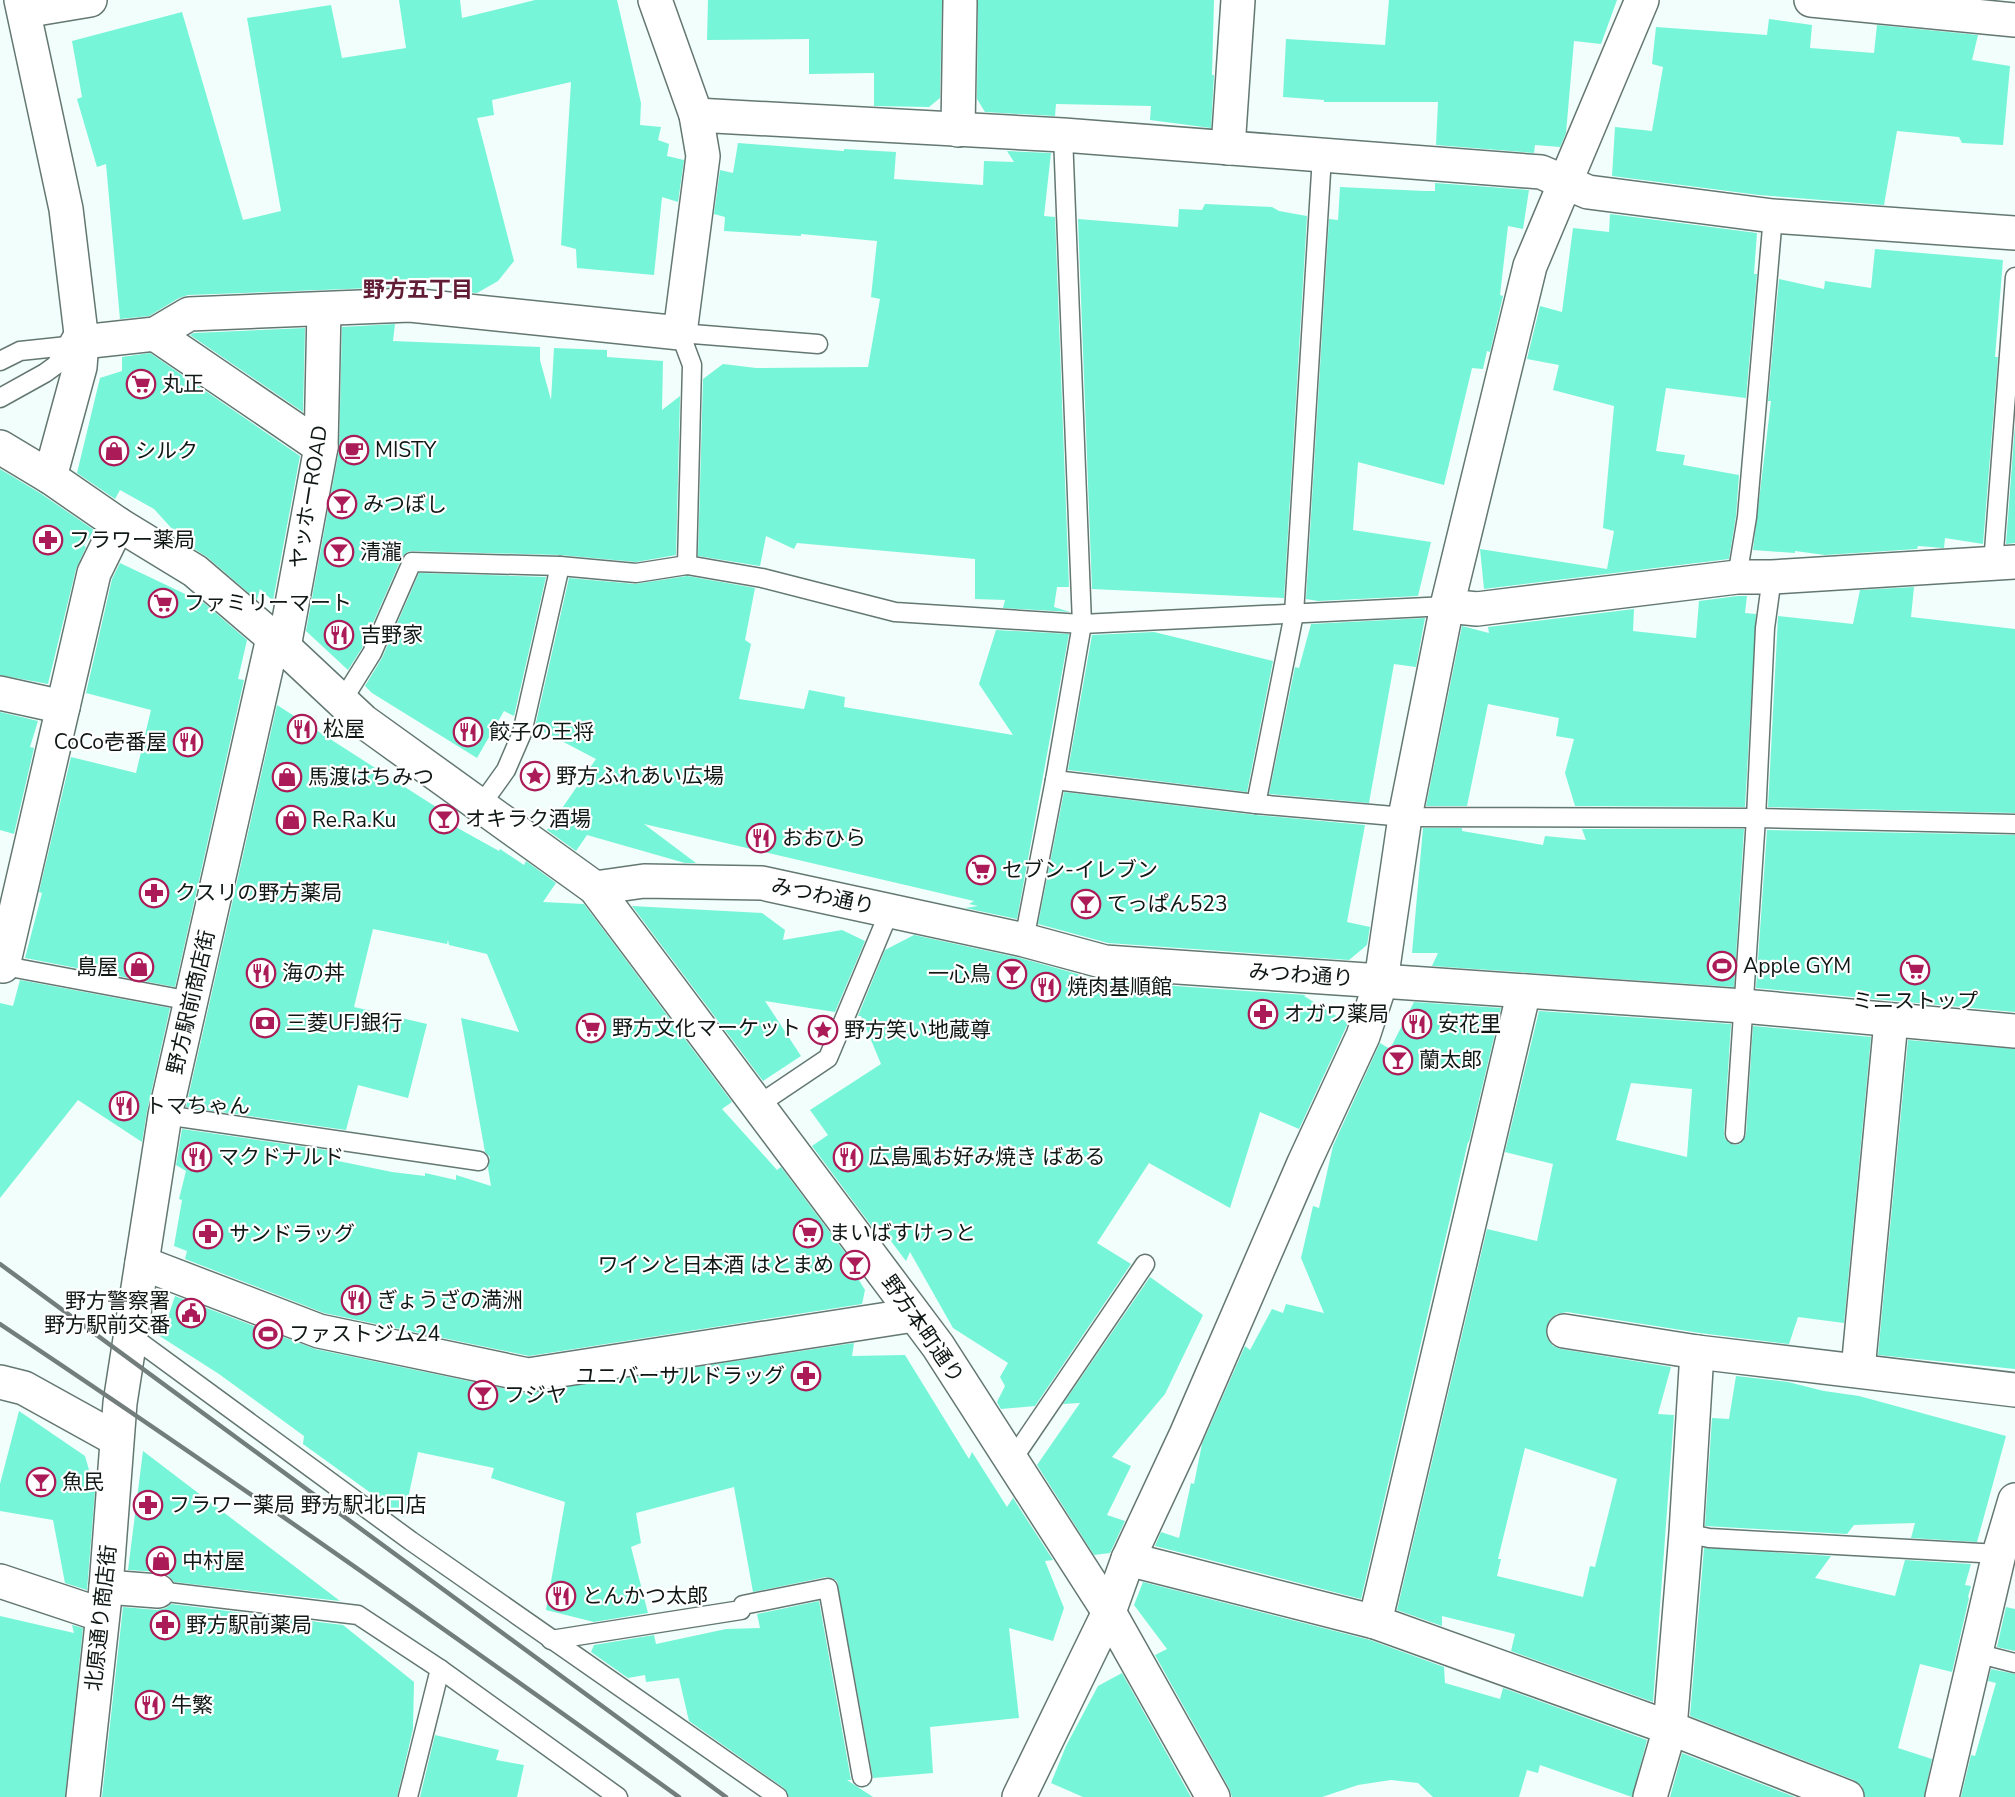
<svg xmlns="http://www.w3.org/2000/svg" width="2015" height="1797" font-family="'Nunito Sans','Noto Sans JP',sans-serif">
<style>
.building{fill:#77f5d8;fill-rule:evenodd}
.lines{fill:none;stroke-linecap:round;stroke-linejoin:round}
.lane-casing{stroke:#647771;stroke-width:21}
.street-casing{stroke:#647771;stroke-width:36}
.lane{stroke:#fff;stroke-width:18}
.street{stroke:#fff;stroke-width:33}
.rail{stroke:#737d7b;stroke-width:4.5}
.labels{text-anchor:middle;stroke-width:4.5;stroke-linejoin:round;paint-order:stroke}
.poi-label{font-size:21px;fill:#101816;stroke:#fff;text-anchor:start}
.street-label{font-size:21px;fill:#101816;stroke:#fff}
.neighbourhood-label{font-size:22px;font-weight:bold;fill:#601d35;stroke:#fff}
</style>
<rect width="100%" height="100%" fill="#f1fefb"/>
<g class="building">
<polygon points="399,0 460,0 462,18 535,0 617,0 641,103 640,125 661,127 658,140 669,144 667,156 684,160 678,202 662,197 654,275 577,268 576,249 561,245 571,82 492,100 494,115 477,118 514,261 498,281 477,293 466,292 435,278 399,280 399,287 188,295 179,298 149,316 120,319 106,164 97,167 77,99 82,97 72,41 182,12 243,220 281,211 247,18 331,5 342,58 406,48"/>
<polygon points="708,0 942,0 940,98 929,107 874,106 874,73 809,74 809,39 707,40"/>
<polygon points="978,0 1214,0 1212,75 1214,75 1211,128 1150,120 1151,106 1056,104 1055,116 985,112 977,99"/>
<polygon points="1389,0 1617,0 1601,44 1574,41 1566,133 1560,147 1535,145 1534,153 1436,145 1438,102 1324,102 1324,100 1283,97 1286,39 1385,45"/>
<polygon points="1769,19 1812,25 1810,48 1874,53 1877,25 1978,35 1972,60 2010,66 2003,145 1962,143 1959,137 1897,131 1884,205 1759,195 1612,176 1615,127 1652,131 1663,67 1652,64 1656,27 1767,35"/>
<polygon points="738,143 844,151 844,149 896,152 894,179 983,185 984,161 1014,162 1007,151 1051,153 1044,216 1055,217 1069,587 1057,587 1054,607 1070,612 1003,608 1005,600 975,599 975,559 797,543 794,549 766,536 760,566 698,556 703,379 723,364 756,368 868,367 880,299 871,297 877,241 801,234 801,236 724,231 725,217 714,214 720,170 733,173"/>
<polygon points="1435,183 1529,190 1523,229 1508,226 1500,295 1503,296 1490,352 1487,351 1483,369 1472,368 1444,485 1358,462 1353,530 1431,542 1418,596 1318,601 1306,599 1329,219 1338,220 1340,187 1424,191 1435,191"/>
<polygon points="1205,204 1272,207 1279,211 1307,216 1284,598 1092,589 1078,219 1178,227 1179,209 1202,210"/>
<polygon points="1610,214 1757,233 1754,274 1757,274 1746,398 1666,388 1656,451 1685,455 1683,465 1739,475 1736,516 1729,559 1484,589 1480,549 1607,569 1614,531 1603,528 1614,406 1553,390 1559,365 1527,359 1540,306 1562,312 1573,228 1609,232"/>
<polygon points="1875,249 2003,260 1995,357 1998,357 1983,544 1945,538 1944,548 1918,546 1917,549 1825,555 1795,551 1795,553 1753,550 1771,401 1768,401 1779,279 1824,289 1825,281 1871,288"/>
<polygon points="395,324 393,341 540,347 540,360 551,400 554,348 607,350 607,357 663,361 662,410 680,396 676,555 636,562 560,555 412,551 407,552 402,557 362,648 348,670 306,631 339,450 342,327"/>
<polygon points="305,328 303,412 190,335 194,333"/>
<polygon points="150,353 300,456 273,601 260,589 257,600 207,557 185,543 154,509 120,490 115,499 77,473 100,378 122,371 122,357"/>
<polygon points="2015,424 2015,543 2006,544"/>
<polygon points="0,469 40,493 94,530 84,546 86,547 76,569 48,684 0,675"/>
<polygon points="120,563 204,603 247,640 238,679 244,680 175,987 25,958 42,893 39,892 71,757 136,773 151,710 86,693 112,579"/>
<polygon points="419,573 546,577 514,716 504,711 477,758 372,693 365,686 382,658"/>
<polygon points="687,576 755,588 745,640 751,644 739,699 804,709 809,690 845,697 844,707 1013,735 979,684 996,630 1069,634 1017,919 965,908 978,906 969,904 974,901 644,824 696,863 685,863 587,835 576,851 547,830 596,759 535,727 569,578 635,584"/>
<polygon points="1914,587 1911,617 2015,629 2015,813 1768,807 1778,616 1853,624 1860,590"/>
<polygon points="1738,596 1747,596 1745,613 1756,614 1745,807 1575,806 1565,773 1574,739 1556,736 1559,718 1488,704 1467,806 1426,806 1462,626 1489,633 1488,627 1634,609 1633,631 1696,638 1699,601"/>
<polygon points="1425,618 1416,667 1394,664 1369,803 1269,794 1295,667 1299,668 1311,624"/>
<polygon points="1154,632 1273,661 1247,792 1068,770 1092,635"/>
<polygon points="277,705 447,814 445,821 499,851 500,849 524,865 526,861 556,883 543,902 584,904 732,1102 722,1109 777,1170 781,1167 855,1266 847,1261 865,1290 862,1304 529,1356 324,1313 185,1259 187,1251 174,1246 182,1200 179,1199 186,1171 176,1165 182,1129 340,1152 338,1161 392,1172 425,1176 425,1173 456,1180 456,1175 491,1186 488,1168 490,1157 485,1152 461,1018 519,1032 487,954 449,945 448,940 447,944 373,929 354,1007 427,1024 408,1098 358,1085 346,1130 186,1107"/>
<polygon points="0,712 38,721 30,747 34,748 14,834 0,830"/>
<polygon points="1064,792 1255,815 1365,825 1347,922 1370,927 1367,945 1349,960 1108,943 1038,924"/>
<polygon points="1423,828 1462,828 1462,831 1543,845 1545,836 1586,840 1582,829 1744,829 1734,987 1432,966 1438,953 1412,953"/>
<polygon points="1767,830 2015,835 2015,1012 1756,988"/>
<polygon points="632,906 762,913 785,930 783,940 842,930 865,941 835,1012 765,1001 801,1056 763,1081"/>
<polygon points="914,935 1020,958 1103,981 1306,995 1304,996 1348,1023 1299,1129 1260,1112 1230,1208 1149,1163 1097,1243 1131,1264 1035,1406 1001,1409 997,1402 1005,1386 1000,1377 1008,1363 953,1328 910,1252 906,1261 878,1224 876,1232 812,1146 828,1135 810,1110 881,1064 861,1016 858,1016 885,950"/>
<polygon points="20,980 170,1008 147,1111 142,1142 78,1100 0,1198 0,1003 13,1006"/>
<polygon points="1414,1002 1501,1008 1469,1142 1468,1142 1361,1599 1155,1546 1161,1532 1179,1538 1191,1483 1194,1484 1202,1444 1245,1346 1250,1350 1272,1309 1283,1313 1286,1304 1324,1313 1301,1258 1313,1206 1319,1208 1333,1146 1380,1043 1390,1049"/>
<path d="M1539 1011 1731 1024 1724 1133 1725 1139 1734 1145 1740 1144 1746 1135 1753 1026 1871 1037 1844 1323 1798 1317 1789 1344 1700 1333 1567 1312 1557 1314 1550 1319 1546 1328 1547 1338 1553 1346 1561 1349 1671 1367 1658 1414 1674 1415 1653 1702 1511 1651 1515 1634 1442 1616V1626L1397 1610 1487 1229 1537 1241 1553 1164 1505 1152ZM1631 1083 1692 1089 1687 1157 1616 1140ZM1525 1448 1617 1479 1595 1567 1590 1566 1583 1597 1497 1576 1501 1559H1498Z"/>
<polygon points="1908,1040 2015,1049 2015,1369 1878,1355"/>
<polygon points="1150,1277 1203,1315 1165,1394 1112,1457 1131,1466 1107,1515 1125,1521 1110,1553 1094,1555 1037,1465 1080,1403 1063,1404"/>
<polygon points="175,1296 315,1349 525,1393 854,1343 852,1356 905,1355 969,1459 972,1452 1007,1507 1013,1498 1053,1560 1045,1561 1064,1608 1053,1641 1009,1628 1019,1718 930,1727 933,1773 873,1778 837,1581 832,1578 826,1577 753,1592 734,1487 636,1513 641,1543 631,1547 648,1613 594,1622 546,1610 565,1502 491,1478 494,1468 418,1452 404,1517 303,1444 304,1436 219,1374 158,1335 168,1317"/>
<polygon points="1736,1376 1788,1382 1824,1391 1859,1396 2006,1436 1977,1542 1911,1538 1915,1523 1854,1525 1847,1534 1705,1526 1712,1418 1729,1419"/>
<polygon points="19,1411 85,1456 95,1491 87,1590 65,1583 53,1520 0,1511 0,1484"/>
<polygon points="143,1451 340,1601 174,1582 168,1575 160,1572 128,1570"/>
<polygon points="1704,1548 1831,1556 1815,1578 1895,1596 1905,1560 1971,1564 1965,1585 1971,1586 1968,1597 1969,1598 1952,1672 1920,1664 1898,1748 1932,1759 1924,1797 1865,1797 1862,1786 1854,1780 1690,1716"/>
<polygon points="1143,1582 1370,1640 1444,1667 1445,1683 1500,1699 1503,1688 1647,1740 1632,1797 1540,1765 1538,1773 1527,1770 1519,1797 1433,1797 1418,1783 1391,1780 1358,1785 1322,1797 1232,1797 1229,1788 1155,1655 1167,1649 1134,1605"/>
<polygon points="819,1601 851,1780 847,1780 873,1797 789,1797 784,1788 689,1721 679,1678 646,1682 645,1675 628,1678 591,1652 594,1645 654,1635 656,1644 726,1629 760,1628 757,1614"/>
<polygon points="171,1604 343,1625 414,1682 413,1729 397,1797 102,1797 123,1607 157,1610 166,1608"/>
<polygon points="2006,1607 2015,1609 2015,1651 1997,1647"/>
<polygon points="0,1616 74,1633 72,1625 83,1628 65,1797 0,1797"/>
<polygon points="1991,1669 2015,1674 2015,1797 1961,1797 1971,1755 1975,1756 1996,1683 1988,1681"/>
<polygon points="1122,1673 1191,1797 1083,1797 1051,1783 1066,1746 1098,1686"/>
<polygon points="435,1735 499,1750 496,1760 524,1765 517,1797 420,1797"/>
<polygon points="1682,1753 1795,1797 1670,1797"/>
</g>
<g class="lines">
<g class="lane-casing">
<g id="lane">
<polyline points="0,361 20,351 67,346"/>
<polyline points="0,398 45,373 56,365 76,329"/>
<polyline points="1993,564 2015,277"/>
<polyline points="687,565 692,365 680,333 818,344"/>
<polyline points="1737,577 1747,517 1773,216"/>
<polyline points="342,701 372,653 412,562 560,566 636,573 687,565 762,578 895,612 1082,624 1447,606"/>
<polyline points="1055,780 1256,804 1405,817 1756,818 2015,824"/>
<polyline points="1256,804 1294,614 1322,156"/>
<polyline points="481,805 506,770 522,733 560,566"/>
<polyline points="1024,940 1055,780 1082,624 1063,135"/>
<polyline points="0,965 191,1001"/>
<polyline points="758,1105 828,1058 890,910"/>
<polyline points="165,1115 479,1161"/>
<polyline points="1735,1134 1756,818 1765,628 1772,577"/>
<polyline points="130,1335 411,1541 778,1797"/>
<polyline points="1012,1460 1145,1264"/>
<polyline points="1686,1533 1709,1538 1999,1554"/>
<polyline points="158,1591 358,1615 440,1669 618,1797"/>
<polyline points="551,1640 741,1610 743,1605 828,1588 862,1777"/>
<polyline points="1976,1653 2015,1663"/>
<polyline points="408,1797 440,1669"/>
</g>
</g>
<g class="street-casing">
<g id="street">
<polyline points="21,0 66,209 82,342 80,367 50,477"/>
<polyline points="1811,0 2015,20"/>
<polyline points="24,11 90,0"/>
<polyline points="696,115 1063,135 1541,172 1588,192 1773,216 2015,233"/>
<polyline points="958,130 960,2"/>
<polyline points="1228,148 1238,0"/>
<polyline points="155,334 321,447"/>
<polyline points="82,342 155,334 189,314 410,305 680,333 703,156 696,115 655,0"/>
<polyline points="0,447 50,477 118,524 195,571 284,647 363,721 595,888 938,1346 1109,1612 1213,1797"/>
<polyline points="1447,606 1477,609 1737,577 1772,577 2015,562"/>
<polyline points="284,647 321,447 324,309"/>
<polyline points="0,693 63,707"/>
<polyline points="595,888 644,881 762,883 1024,940 1105,962 1743,1006 2015,1031"/>
<polyline points="3,966 94,573 118,524"/>
<polyline points="142,1263 319,1331 528,1375 914,1315"/>
<polyline points="1564,1331 1697,1352 2015,1390"/>
<polyline points="1858,1370 1891,1021"/>
<polyline points="0,1382 24,1388 116,1439"/>
<polyline points="1128,1559 1375,1622 1670,1728 1847,1797"/>
<polyline points="0,1581 102,1615"/>
<polyline points="106,1587 158,1591"/>
<polyline points="1375,1622 1524,991"/>
<polyline points="83,1797 106,1587 120,1403 165,1115 273,638"/>
<polyline points="1019,1797 1109,1612 1128,1559 1186,1435 1304,1163 1363,1036 1381,981 1405,817 1447,606 1530,266 1642,0"/>
<polyline points="1650,1797 1670,1728 1686,1533 1697,1352"/>
<polyline points="1942,1797 1999,1554 2015,1500"/>
</g>
</g>
<use href="#lane" class="lane"/>
<use href="#street" class="street"/>
<g class="rail">
<polyline points="0,1264 726,1797"/>
<path d="M0 1324C230 1477 455 1636 679 1797"/>
</g>
</g>
<defs>
<g id="supermarket-ring" transform="scale(1.5)"><circle r="9.5" fill="#fff" stroke="#aa1b58" stroke-width="1.5"/><path d="M-6-5.5h2.5l.6 2H6L4.5 2H-2.5L-4.4-4H-6ZM-1.5 3.2a1.3 1.3 0 1 0 .1 0ZM3 3.2a1.3 1.3 0 1 0 .1 0Z" fill="#aa1b58"/></g>
<g id="cafe-ring" transform="scale(1.5)"><circle r="9.5" fill="#fff" stroke="#aa1b58" stroke-width="1.5"/><path d="M-5.5-4.5H6V0H3Q3 3.5 0 3.5H-2.5Q-5.5 3.5-5.5 0ZM3-3.2v2h1.7v-2ZM-6 4.5H4V6H-6Z" fill="#aa1b58"/></g>
<g id="shop-ring" transform="scale(1.5)"><circle r="9.5" fill="#fff" stroke="#aa1b58" stroke-width="1.5"/><path d="M-5-2.5h2.3a2.7 3.5 0 0 1 5.4 0H5L5.5 6h-11ZM-1.5-2.5h3a1.5 2.3 0 0 0-3 0Z" fill="#aa1b58"/></g>
<g id="bar-ring" transform="scale(1.5)"><circle r="9.5" fill="#fff" stroke="#aa1b58" stroke-width="1.5"/><path d="M-6-5H6L.8 .8V4.5H3.5V6h-7V4.5H-.8V.8Z" fill="#aa1b58"/></g>
<g id="pharmacy-ring" transform="scale(1.5)"><circle r="9.5" fill="#fff" stroke="#aa1b58" stroke-width="1.5"/><path d="M-2-6h4v4h4v4h-4v4h-4v-4h-4v-4h4Z" fill="#aa1b58"/></g>
<g id="restaurant-ring" transform="scale(1.5)"><circle r="9.5" fill="#fff" stroke="#aa1b58" stroke-width="1.5"/><path d="M-5-6h1v4h1v-4h1v4h1v-4h1v5L-1.5 .5V6h-2V.5L-5-1ZM5-6V6H3V1.5H1.5Q1.5-4 5-6Z" fill="#aa1b58"/></g>
<g id="sight-ring" transform="scale(1.5)"><circle r="9.5" fill="#fff" stroke="#aa1b58" stroke-width="1.5"/><path d="M0-6L1.8-2.2L6-1.7L2.9 1.2L3.7 5.4L0 3.3L-3.7 5.4L-2.9 1.2L-6-1.7L-1.8-2.2Z" fill="#aa1b58"/></g>
<g id="stadium-ring" transform="scale(1.5)"><circle r="9.5" fill="#fff" stroke="#aa1b58" stroke-width="1.5"/><path d="M0-5a6.5 5 0 1 0 0 10a6.5 5 0 1 0 0-10ZM-3.5-1.8h7v3.6h-7Z" fill="#aa1b58"/></g>
<g id="bank-ring" transform="scale(1.5)"><circle r="9.5" fill="#fff" stroke="#aa1b58" stroke-width="1.5"/><path d="M-6-4H6V4H-6ZM0-2.3a2.3 2.3 0 1 0 0 4.6a2.3 2.3 0 1 0 0-4.6Z" fill="#aa1b58"/></g>
<g id="civic-ring" transform="scale(1.5)"><circle r="9.5" fill="#fff" stroke="#aa1b58" stroke-width="1.5"/><path d="M-.6-6.5H3V-4.5H.6V-3L4-1V1h2V6H-6V1h2V-1L-.6-3ZM-1.2 2.5V6h2.4V2.5Z" fill="#aa1b58"/></g>
</defs>
<g fill-rule="evenodd">
<use href="#supermarket-ring" x="141" y="384"/>
<use href="#cafe-ring" x="354" y="450"/>
<use href="#shop-ring" x="114" y="451"/>
<use href="#bar-ring" x="342" y="504"/>
<use href="#pharmacy-ring" x="48" y="540"/>
<use href="#bar-ring" x="339" y="552"/>
<use href="#supermarket-ring" x="163" y="603"/>
<use href="#restaurant-ring" x="339" y="635"/>
<use href="#restaurant-ring" x="302" y="729"/>
<use href="#restaurant-ring" x="468" y="732"/>
<use href="#restaurant-ring" x="188" y="742"/>
<use href="#sight-ring" x="535" y="776"/>
<use href="#shop-ring" x="287" y="777"/>
<use href="#bar-ring" x="444" y="819"/>
<use href="#shop-ring" x="291" y="820"/>
<use href="#restaurant-ring" x="761" y="838"/>
<use href="#supermarket-ring" x="981" y="870"/>
<use href="#pharmacy-ring" x="154" y="893"/>
<use href="#bar-ring" x="1086" y="904"/>
<use href="#stadium-ring" x="1722" y="966"/>
<use href="#shop-ring" x="139" y="967"/>
<use href="#supermarket-ring" x="1915" y="970"/>
<use href="#restaurant-ring" x="261" y="973"/>
<use href="#bar-ring" x="1012" y="974"/>
<use href="#restaurant-ring" x="1046" y="987"/>
<use href="#pharmacy-ring" x="1263" y="1014"/>
<use href="#bank-ring" x="265" y="1023"/>
<use href="#restaurant-ring" x="1417" y="1024"/>
<use href="#supermarket-ring" x="591" y="1028"/>
<use href="#sight-ring" x="823" y="1030"/>
<use href="#bar-ring" x="1398" y="1060"/>
<use href="#restaurant-ring" x="124" y="1106"/>
<use href="#restaurant-ring" x="197" y="1157"/>
<use href="#restaurant-ring" x="848" y="1157"/>
<use href="#supermarket-ring" x="808" y="1233"/>
<use href="#pharmacy-ring" x="208" y="1234"/>
<use href="#bar-ring" x="855" y="1265"/>
<use href="#restaurant-ring" x="356" y="1300"/>
<use href="#civic-ring" x="191" y="1313"/>
<use href="#stadium-ring" x="268" y="1334"/>
<use href="#pharmacy-ring" x="806" y="1376"/>
<use href="#bar-ring" x="483" y="1395"/>
<use href="#bar-ring" x="41" y="1482"/>
<use href="#pharmacy-ring" x="148" y="1505"/>
<use href="#shop-ring" x="161" y="1561"/>
<use href="#restaurant-ring" x="561" y="1596"/>
<use href="#pharmacy-ring" x="165" y="1625"/>
<use href="#restaurant-ring" x="150" y="1705"/>
</g>
<g class="labels">
<g class="poi-label">
<text x="162" y="391">丸正</text>
<text x="375" y="457">MISTY</text>
<text x="135" y="458">シルク</text>
<text x="363" y="511">みつぼし</text>
<text x="69" y="547">フラワー薬局</text>
<text x="360" y="559">清瀧</text>
<text x="184" y="610">ファミリーマート</text>
<text x="360" y="642">吉野家</text>
<text x="323" y="736">松屋</text>
<text x="489" y="739">餃子の王将</text>
<text x="167" y="749" text-anchor="end">CoCo壱番屋</text>
<text x="556" y="783">野方ふれあい広場</text>
<text x="308" y="784">馬渡はちみつ</text>
<text x="465" y="826">オキラク酒場</text>
<text x="312" y="827">Re.Ra.Ku</text>
<text x="782" y="845">おおひら</text>
<text x="1002" y="877">セブン-イレブン</text>
<text x="175" y="900">クスリの野方薬局</text>
<text x="1107" y="911">てっぱん523</text>
<text x="1743" y="973">Apple GYM</text>
<text x="118" y="974" text-anchor="end">島屋</text>
<text x="282" y="980">海の丼</text>
<text x="991" y="981" text-anchor="end">一心鳥</text>
<text x="1067" y="994">焼肉基順館</text>
<text x="1915" y="1008" text-anchor="middle">ミニストップ</text>
<text x="1284" y="1021">オガワ薬局</text>
<text x="286" y="1030">三菱UFJ銀行</text>
<text x="1438" y="1031">安花里</text>
<text x="612" y="1035">野方文化マーケット</text>
<text x="844" y="1037">野方笑い地蔵尊</text>
<text x="1419" y="1067">蘭太郎</text>
<text x="145" y="1113">トマちゃん</text>
<text x="218" y="1164">マクドナルド</text>
<text x="869" y="1164">広島風お好み焼き ばある</text>
<text x="829" y="1240">まいばすけっと</text>
<text x="229" y="1241">サンドラッグ</text>
<text x="834" y="1272" text-anchor="end">ワインと日本酒 はとまめ</text>
<text x="377" y="1307">ぎょうざの満洲</text>
<text x="170" y="1308" text-anchor="end">野方警察署<tspan x="170" dy="24">野方駅前交番</tspan></text>
<text x="289" y="1341">ファストジム24</text>
<text x="785" y="1383" text-anchor="end">ユニバーサルドラッグ</text>
<text x="504" y="1402">フジヤ</text>
<text x="62" y="1489">魚民</text>
<text x="169" y="1512">フラワー薬局 野方駅北口店</text>
<text x="182" y="1568">中村屋</text>
<text x="582" y="1603">とんかつ太郎</text>
<text x="186" y="1632">野方駅前薬局</text>
<text x="171" y="1712">牛繁</text>
</g>
<g class="street-label">
<text transform="translate(309 497) rotate(-81)" y="7">ヤッホーROAD</text>
<text transform="translate(823 896) rotate(12)" y="7">みつわ通り</text>
<text transform="translate(1301 975) rotate(4)" y="7">みつわ通り</text>
<text transform="translate(191 1002) rotate(-77)" y="7">野方駅前商店街</text>
<text transform="translate(923 1329) rotate(55)" y="7">野方本町通り</text>
<text transform="translate(101 1618) rotate(-84)" y="7">北原通り商店街</text>
</g>
<g class="neighbourhood-label">
<text x="418" y="297">野方五丁目</text>
</g>
</g>
</svg>
